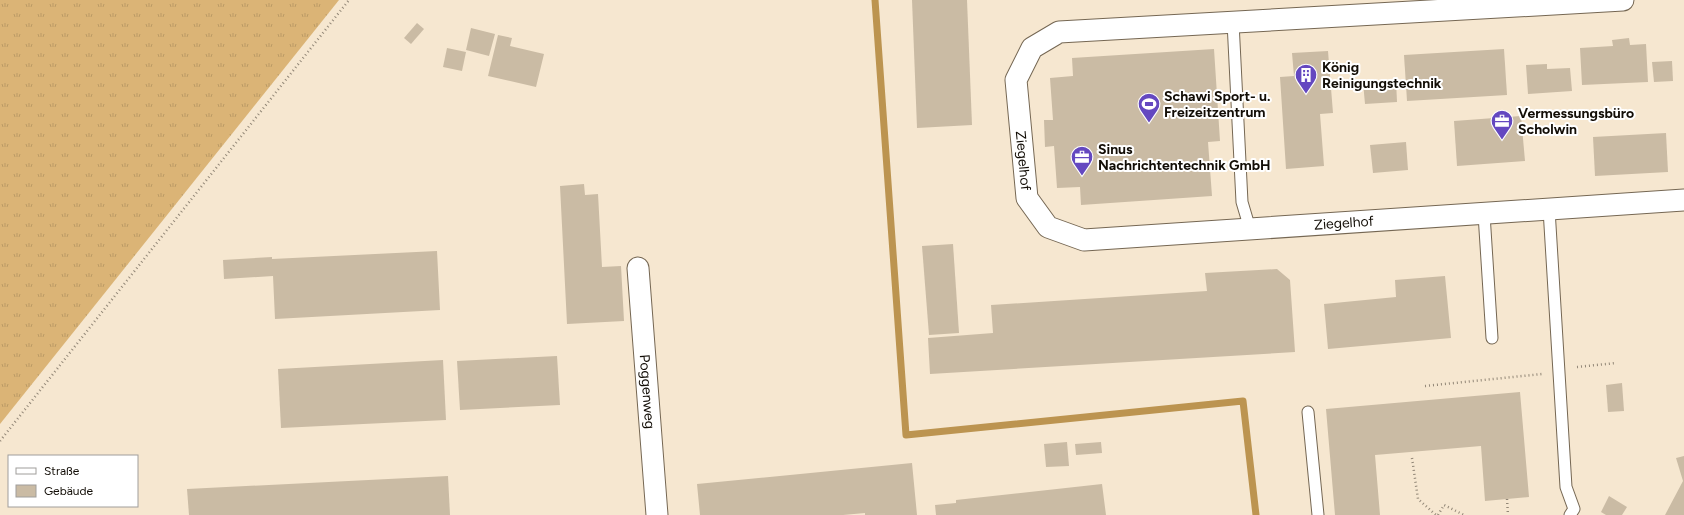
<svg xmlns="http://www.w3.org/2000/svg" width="1684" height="515" font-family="Figtree,sans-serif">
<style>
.grass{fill:url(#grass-tufts)}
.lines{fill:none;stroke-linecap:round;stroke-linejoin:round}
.stream{stroke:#bc9450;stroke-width:7}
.building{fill:#cabba4}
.lane-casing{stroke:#756753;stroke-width:13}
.street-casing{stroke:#756753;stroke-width:23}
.path{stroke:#928777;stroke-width:2.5;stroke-dasharray:1 3;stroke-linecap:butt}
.lane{stroke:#fff;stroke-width:11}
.street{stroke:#fff;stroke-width:21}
.labels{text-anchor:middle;stroke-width:4;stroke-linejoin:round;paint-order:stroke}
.poi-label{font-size:14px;font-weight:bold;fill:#120d06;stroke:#fff;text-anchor:start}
.street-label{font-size:14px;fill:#120d06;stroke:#fff}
</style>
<defs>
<pattern id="grass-tufts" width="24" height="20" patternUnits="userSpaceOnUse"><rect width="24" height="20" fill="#dbb476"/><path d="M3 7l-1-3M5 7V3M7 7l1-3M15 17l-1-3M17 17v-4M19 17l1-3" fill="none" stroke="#bb9a65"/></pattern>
</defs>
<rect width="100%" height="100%" fill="#f6e7d0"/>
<polygon class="grass" points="0,0 339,0 0,424"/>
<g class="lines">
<polyline class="stream" points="875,0 906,435 1243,401 1256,515"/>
</g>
<g class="building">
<polygon points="912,0 967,0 972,125 917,128"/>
<polygon points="417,23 424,29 411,44 404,38"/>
<polygon points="471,28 495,34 489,56 466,50"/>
<polygon points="498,35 512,38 510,46 544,54 536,87 488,76"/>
<polygon points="1629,38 1630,45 1646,44 1648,82 1582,85 1580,48 1613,46 1612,40"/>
<polygon points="447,48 466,52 462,71 443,67"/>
<polygon points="1214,49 1220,141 1208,142 1212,196 1081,205 1080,187 1057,188 1054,146 1045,147 1044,120 1053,120 1050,78 1073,76 1072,58"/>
<polygon points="1504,49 1507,95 1407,101 1404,55"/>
<polygon points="1328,51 1333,113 1320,114 1324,166 1286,169 1280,77 1294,76 1292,53"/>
<polygon points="1672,61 1673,81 1654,82 1652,62"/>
<polygon points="1547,64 1547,69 1570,68 1572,91 1528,94 1526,65"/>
<polygon points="1396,80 1397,102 1365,104 1363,82"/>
<polygon points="1521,116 1525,161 1457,166 1454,121"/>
<polygon points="1666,133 1668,172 1595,176 1593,137"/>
<polygon points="1406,142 1408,170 1373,173 1370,145"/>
<polygon points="584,184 585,195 598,194 602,267 621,266 624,321 567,324 560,186"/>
<polygon points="953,244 959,333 929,335 922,246"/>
<polygon points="437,251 440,310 275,319 273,276 224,279 223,260 272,257 272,259"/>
<polygon points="1277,269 1290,280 1295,352 930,374 928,338 993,333 991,305 1207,291 1205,273"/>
<polygon points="1445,276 1451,338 1328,349 1324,304 1396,297 1395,280"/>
<polygon points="557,356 560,405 460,410 457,361"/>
<polygon points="443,360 446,420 281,428 278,369"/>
<polygon points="1622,383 1624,411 1608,412 1606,385"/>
<polygon points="1520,392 1529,497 1485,501 1481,446 1375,455 1380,515 1335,515 1326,409"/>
<polygon points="1067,442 1069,466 1046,467 1044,444"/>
<polygon points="1101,442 1102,453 1076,455 1075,444"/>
<polygon points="1684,456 1684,515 1665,515 1683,481 1676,458"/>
<polygon points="912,463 917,515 865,515 865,513 843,515 700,515 697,484"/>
<polygon points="448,476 450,515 189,515 187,489"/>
<polygon points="1102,484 1106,515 936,515 935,505 956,503 956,500"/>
<polygon points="1609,496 1627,507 1622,515 1606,515 1601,512"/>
</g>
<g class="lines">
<g class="lane-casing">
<g id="lane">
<polyline points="1233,22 1242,202 1250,229"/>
<polyline points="1549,209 1566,487 1574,509 1570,515"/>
<polyline points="1484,214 1492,338"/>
<polyline points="1308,412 1318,515"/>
</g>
</g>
<g class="street-casing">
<g id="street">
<path id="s1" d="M1623 0 1059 32 1032 48 1016 80 1027 198 1048 227 1084 240 1684 200"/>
<path id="s2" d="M638 268 657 515"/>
</g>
</g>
<g class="path">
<polyline points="1577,367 1616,363"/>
<polyline points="1425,386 1542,374"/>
<polyline points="0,441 349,0"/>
<polyline points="1412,458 1418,499 1436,515"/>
<polyline points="1507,499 1508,515"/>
<polyline points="1438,515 1444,505 1464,515"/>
</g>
<use href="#lane" class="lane"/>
<use href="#street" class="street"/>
</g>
<defs>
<g id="building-pin" transform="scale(1.15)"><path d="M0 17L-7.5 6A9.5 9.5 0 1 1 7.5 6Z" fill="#6448c0" stroke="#fff"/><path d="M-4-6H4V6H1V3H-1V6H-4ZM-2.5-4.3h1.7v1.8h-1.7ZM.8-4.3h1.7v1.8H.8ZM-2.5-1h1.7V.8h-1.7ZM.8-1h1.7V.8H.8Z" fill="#fff"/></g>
<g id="stadium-pin" transform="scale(1.15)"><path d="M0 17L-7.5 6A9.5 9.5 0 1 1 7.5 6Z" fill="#6448c0" stroke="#fff"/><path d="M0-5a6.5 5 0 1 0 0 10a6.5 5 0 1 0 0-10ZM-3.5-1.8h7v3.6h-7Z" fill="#fff"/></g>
<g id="office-pin" transform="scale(1.15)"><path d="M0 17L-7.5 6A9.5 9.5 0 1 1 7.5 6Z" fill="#6448c0" stroke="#fff"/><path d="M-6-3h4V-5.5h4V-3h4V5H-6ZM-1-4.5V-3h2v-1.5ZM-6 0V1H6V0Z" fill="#fff"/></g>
</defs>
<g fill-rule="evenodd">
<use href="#building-pin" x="1306" y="75"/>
<use href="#stadium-pin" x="1149" y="104"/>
<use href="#office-pin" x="1502" y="121"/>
<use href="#office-pin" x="1082" y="157"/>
</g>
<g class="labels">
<g class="poi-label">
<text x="1322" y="72">König<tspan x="1322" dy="16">Reinigungstechnik</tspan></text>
<text x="1164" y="101">Schawi Sport- u.<tspan x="1164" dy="16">Freizeitzentrum</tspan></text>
<text x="1518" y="118">Vermessungsbüro<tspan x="1518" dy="16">Scholwin</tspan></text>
<text x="1098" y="154">Sinus<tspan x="1098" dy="16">Nachrichtentechnik GmbH</tspan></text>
</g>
<g class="street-label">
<text dy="5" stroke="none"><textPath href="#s1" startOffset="713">Ziegelhof</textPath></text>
<text dy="5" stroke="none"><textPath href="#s1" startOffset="1085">Ziegelhof</textPath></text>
<text dy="5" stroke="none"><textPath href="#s2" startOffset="124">Poggenweg</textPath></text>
</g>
</g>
<rect x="8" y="455" width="130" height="52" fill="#ffffff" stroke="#a09e9b"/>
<rect x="16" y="468" width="20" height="6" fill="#ffffff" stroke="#a09e9b"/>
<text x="44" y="475" font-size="12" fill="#120d06">Straße</text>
<rect x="16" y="485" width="20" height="12" fill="#cabba4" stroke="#a09e9b"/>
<text x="44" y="495" font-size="12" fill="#120d06">Gebäude</text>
</svg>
